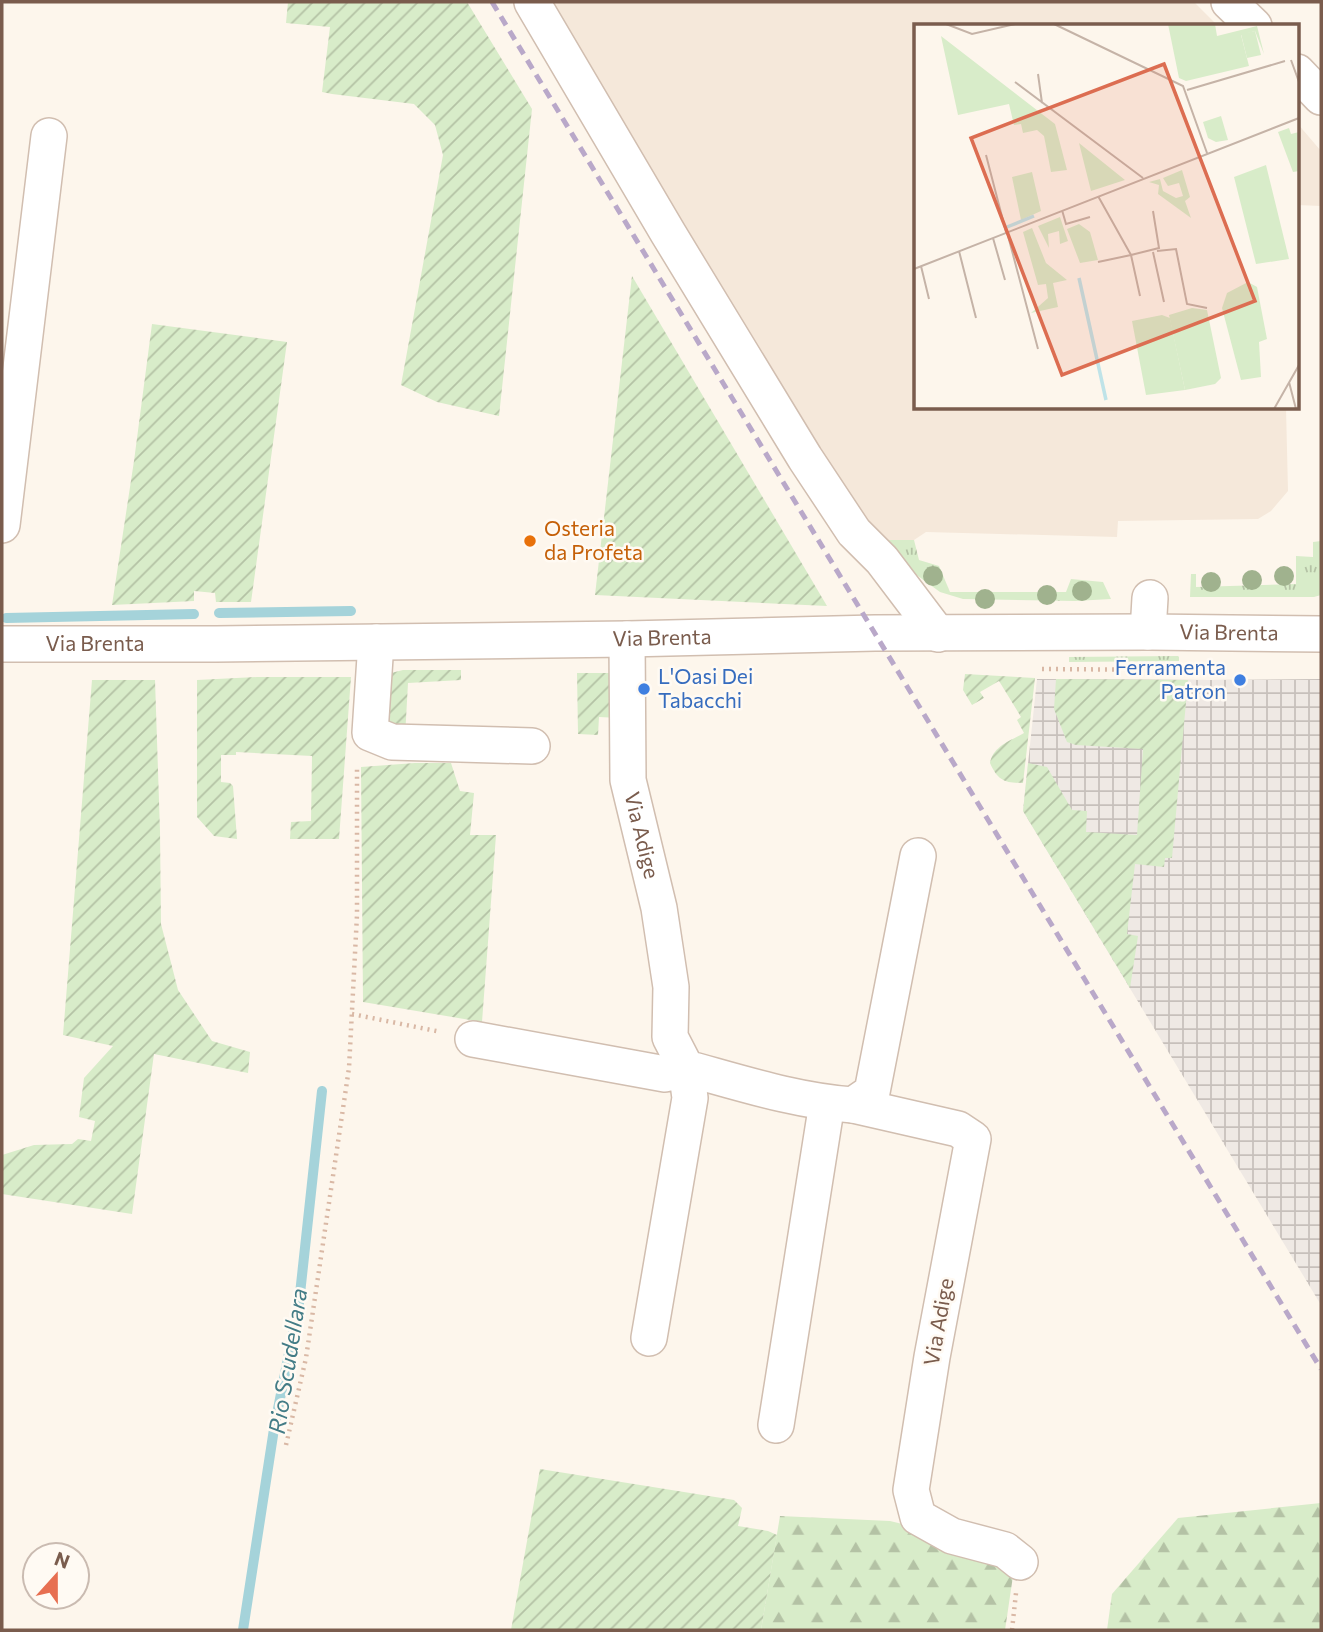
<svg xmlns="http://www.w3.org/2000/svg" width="1323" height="1632" font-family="Commissioner,sans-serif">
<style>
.residential{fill:#f5e8da}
.industrial{fill:url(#industrial-grid)}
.grass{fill:url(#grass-tufts)}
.forest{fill:url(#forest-firs)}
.garden{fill:url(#garden-furrows)}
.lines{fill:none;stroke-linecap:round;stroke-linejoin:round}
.stream{stroke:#a5d3da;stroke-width:10}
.minor-casing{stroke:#d1beb0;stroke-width:38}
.path{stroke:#d9b8a5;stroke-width:4.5;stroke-dasharray:2 5;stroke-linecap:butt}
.minor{stroke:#fff;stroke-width:35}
.rail{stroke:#b9a8c9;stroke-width:5;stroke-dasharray:10 7;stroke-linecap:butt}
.tree{fill:#a0b28e}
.food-dot{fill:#e8710a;stroke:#fffaf3;stroke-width:2.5}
.shop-dot{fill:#3f7fe0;stroke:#fffaf3;stroke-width:2.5}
.labels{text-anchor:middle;stroke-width:5;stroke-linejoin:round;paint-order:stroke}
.food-label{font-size:21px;fill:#c56008;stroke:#fffaf3;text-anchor:start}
.street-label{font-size:21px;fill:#7a5c4d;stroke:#fffaf3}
.shop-label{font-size:21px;fill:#366cbe;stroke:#fffaf3;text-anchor:end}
.water-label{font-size:23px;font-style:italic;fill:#437c86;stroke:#fffaf3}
.inset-river{fill:none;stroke:#bfe3e8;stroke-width:3.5}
.inset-road{fill:none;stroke:#c5b3a7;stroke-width:2}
.view{fill:#dc6d51;fill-opacity:0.15;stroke:#dc6d51;stroke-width:3.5}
.inset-edge{fill:none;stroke:#7a5c4d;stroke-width:3.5}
</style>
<defs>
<pattern id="industrial-grid" width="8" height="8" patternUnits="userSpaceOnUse" patternTransform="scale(1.75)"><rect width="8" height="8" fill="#efe9e4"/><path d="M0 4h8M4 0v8" fill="none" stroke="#c7c0bb"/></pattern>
<pattern id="grass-tufts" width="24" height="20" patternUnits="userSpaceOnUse" patternTransform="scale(1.75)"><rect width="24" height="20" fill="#d8ecc9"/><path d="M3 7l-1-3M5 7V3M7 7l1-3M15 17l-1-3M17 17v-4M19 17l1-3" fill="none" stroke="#b4c2a5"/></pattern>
<pattern id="forest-firs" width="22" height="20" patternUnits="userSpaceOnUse" patternTransform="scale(1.75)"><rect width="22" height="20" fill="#d8ecc9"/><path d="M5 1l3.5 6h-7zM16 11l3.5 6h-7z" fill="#b4c2a5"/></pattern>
<pattern id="garden-furrows" width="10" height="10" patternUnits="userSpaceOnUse" patternTransform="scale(1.75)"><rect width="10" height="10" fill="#d8ecc9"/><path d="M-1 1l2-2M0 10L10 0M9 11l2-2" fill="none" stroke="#b4c2a5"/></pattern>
</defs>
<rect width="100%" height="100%" fill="#fdf6ec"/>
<g class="residential">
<polygon points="545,2 1194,2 1218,26 915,26 915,408 1286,408 1288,491 1271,511 1258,519 1118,521 1117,537 926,532 914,540 879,540 863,529"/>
<polygon points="1297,123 1321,151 1321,206 1297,205"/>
</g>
<polygon class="industrial" points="1037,679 1211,680 1321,679 1321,1305 1023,811"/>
<g class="grass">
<polygon points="879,540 914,540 919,560 939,566 950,592 1066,592 1071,579 1103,582 1111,599 1075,601 963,599 940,592 907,568"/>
<polygon points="1321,541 1321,595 1314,597 1190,597 1191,574 1196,574 1196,587 1296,584 1296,556 1313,557 1313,542"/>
<polygon points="1178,656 1179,657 1179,661 1069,662 1069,657"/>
</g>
<g class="forest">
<polygon points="1321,1503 1321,1630 1107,1630 1112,1594 1178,1518"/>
<polygon points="780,1516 890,1521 931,1531 985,1554 1013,1576 1005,1630 761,1630"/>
</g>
<g class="garden">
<polygon points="288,2 467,2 532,109 499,416 437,402 401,385 443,155 435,125 414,104 332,94 322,92 330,27 286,23"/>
<polygon points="632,276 827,606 595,595"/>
<polygon points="152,324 287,342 251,602 216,602 215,593 194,591 194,601 112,605 134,461"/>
<polygon points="403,670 461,670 461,680 408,683 405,737 382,725 387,674"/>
<polygon points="577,673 619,673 620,718 599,717 598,735 578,734"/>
<path d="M965 674 1035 678 1023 783C1005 783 998 781 990 763 993 746 1010 741 1024 733L1017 720 1021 717 999 681 980 692 984 698 972 705 963 690Z"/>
<polygon points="257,677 351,677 339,839 290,839 291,822 311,821 312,756 236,752 236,755 221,755 221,782 230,783 233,786 237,839 214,836 197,817 197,680"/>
<polygon points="1056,679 1188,680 1172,858 1165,858 1164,867 1135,864 1127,934 1138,936 1130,988 1023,811 1028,763 1047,767 1072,810 1087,811 1086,832 1137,835 1143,749 1076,745 1067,742 1054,709"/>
<polygon points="92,680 155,680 160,831 161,924 178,990 212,1041 250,1052 248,1073 154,1054 132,1214 2,1194 2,1155 34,1145 72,1144 78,1139 91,1141 95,1121 79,1117 84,1078 113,1046 63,1035"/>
<polygon points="415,763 451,763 460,791 474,793 470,835 496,835 482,1022 363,1002 361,767"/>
<polygon points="540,1469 734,1500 742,1508 738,1526 768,1531 777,1535 761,1630 511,1630"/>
</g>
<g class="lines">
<g class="stream">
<polyline points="219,613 351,611"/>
<polyline points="6,618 194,614"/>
<polyline points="243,1630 274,1429 299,1303 322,1091"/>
</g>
<g class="minor-casing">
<g id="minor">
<polyline points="532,2 668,233 805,458 854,532 882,560 938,634"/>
<polyline points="1229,2 1254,26"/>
<polyline points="1297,72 1321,97"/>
<polyline points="2,525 49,136"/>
<polyline points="1148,632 1150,598"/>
<path id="s1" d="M627 639 628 780 659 908 671 987 670 1037 686 1068C741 1083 796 1101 853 1105L872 1092 918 856"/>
<polyline points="376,642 370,733 392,742 532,746"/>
<path id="s2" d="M2 644H216L627 639 875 633 1148 632 1321 634"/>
<polyline points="473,1039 665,1074 686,1068 690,1098 649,1338"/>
<polyline points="853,1105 958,1129 973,1139 932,1357 911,1490 918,1517 952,1536 1005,1550 1020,1562"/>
<polyline points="776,1425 827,1103"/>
</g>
</g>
<g class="path">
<polyline points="1042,669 1177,670"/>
<polyline points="352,1014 441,1032"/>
<polyline points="286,1445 306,1358 349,1068 357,915 357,765"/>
<polyline points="1012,1630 1016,1593"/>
</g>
<use href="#minor" class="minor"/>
<polyline class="rail" points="492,2 1321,1369"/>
</g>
<g class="tree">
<circle cx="933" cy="576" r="10"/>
<circle cx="1284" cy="576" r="10"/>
<circle cx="1252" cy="580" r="10"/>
<circle cx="1211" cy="582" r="10"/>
<circle cx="1082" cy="591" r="10"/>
<circle cx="1047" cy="595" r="10"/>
<circle cx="985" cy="599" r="10"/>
</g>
<circle class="food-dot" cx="530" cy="541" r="7"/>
<g class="shop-dot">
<circle cx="1240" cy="680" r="7"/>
<circle cx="644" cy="689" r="7"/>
</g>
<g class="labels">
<g class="food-label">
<text x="544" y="536">Osteria<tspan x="544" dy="24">da Profeta</tspan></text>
</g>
<g class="street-label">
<text dy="7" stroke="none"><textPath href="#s2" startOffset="1227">Via Brenta</textPath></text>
<text dy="7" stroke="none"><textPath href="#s2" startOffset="660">Via Brenta</textPath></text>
<text dy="7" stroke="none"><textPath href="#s2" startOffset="93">Via Brenta</textPath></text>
<text dy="7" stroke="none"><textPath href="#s1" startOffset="198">Via Adige</textPath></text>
<text transform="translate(939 1322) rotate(-80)" y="7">Via Adige</text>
</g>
<g class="shop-label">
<text x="1226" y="675">Ferramenta<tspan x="1226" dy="24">Patron</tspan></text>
<text x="658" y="684" text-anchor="start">L'Oasi Dei<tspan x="658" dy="24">Tabacchi</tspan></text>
</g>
<g class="water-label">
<text transform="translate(288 1361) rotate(-81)" y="8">Rio Scudellara</text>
</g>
</g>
<g transform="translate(914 24)">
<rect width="385" height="385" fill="#fdf6ec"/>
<path d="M254 0H301L303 12 343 2 350 30 341 7 327 11 335 42 272 57 265 54ZM307 92 314 116 302 118 294 114 289 98Z" fill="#d8ecc9"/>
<path d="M334 258 343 263 353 315 345 318 347 353 327 356 308 284 313 269ZM278 284 293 286 307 354 301 360 271 366 255 291Z" fill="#d8ecc9"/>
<path d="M27 12 141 100 153 146 137 148 130 112 123 106 109 109 107 100 100 101 95 80 44 91ZM375 104 377 110 385 108V147L379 148 364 108ZM165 119 211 156 177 167ZM352 141 375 235 342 240 320 153ZM268 146 276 173 271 177 277 194 244 170 245 161 235 158 246 155 249 167 262 174 269 172 265 159 254 162 249 154ZM118 148 127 187 107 196 98 153ZM146 193 154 217 146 220 145 207 134 210 135 224 124 202ZM165 200 176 208 184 236 166 239 153 205ZM118 204 132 239 153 256 139 259 144 283 117 289 134 274 132 260 124 261 109 208ZM248 291 256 294 271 366 232 371 218 297Z" fill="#d8ecc9"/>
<path d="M341 7 347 31 333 34 327 10Z" fill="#d8ecc9"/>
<path class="inset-river" d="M93 203 120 192M165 254 192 376"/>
<path class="inset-road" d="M32 0 58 10 101 0M140 0 269 62 293 129M377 36 385 58M124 50 128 79M101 58 229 154M273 66 371 37M72 131 92 208M184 172 217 231 245 224 239 187M148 186 152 200 176 193M93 208 124 325M79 214 91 256M45 227 62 294M243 227 262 225 273 280 293 284M239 228 250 278M184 238 217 231 226 272M7 242 15 275M0 245 385 94M375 358 382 385M360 385 385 341"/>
<path class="view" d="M250 40 341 277 148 351 57 114Z"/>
<rect width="385" height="385" class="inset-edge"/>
</g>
<rect width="1323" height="1632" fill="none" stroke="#7a5c4d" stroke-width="7"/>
<g transform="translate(56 1576) rotate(21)"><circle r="33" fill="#fffaf3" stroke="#cabbb1" stroke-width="2"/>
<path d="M0-5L12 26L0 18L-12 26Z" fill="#e76f51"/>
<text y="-10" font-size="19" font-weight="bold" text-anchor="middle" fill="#7a5c4d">N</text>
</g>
</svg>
